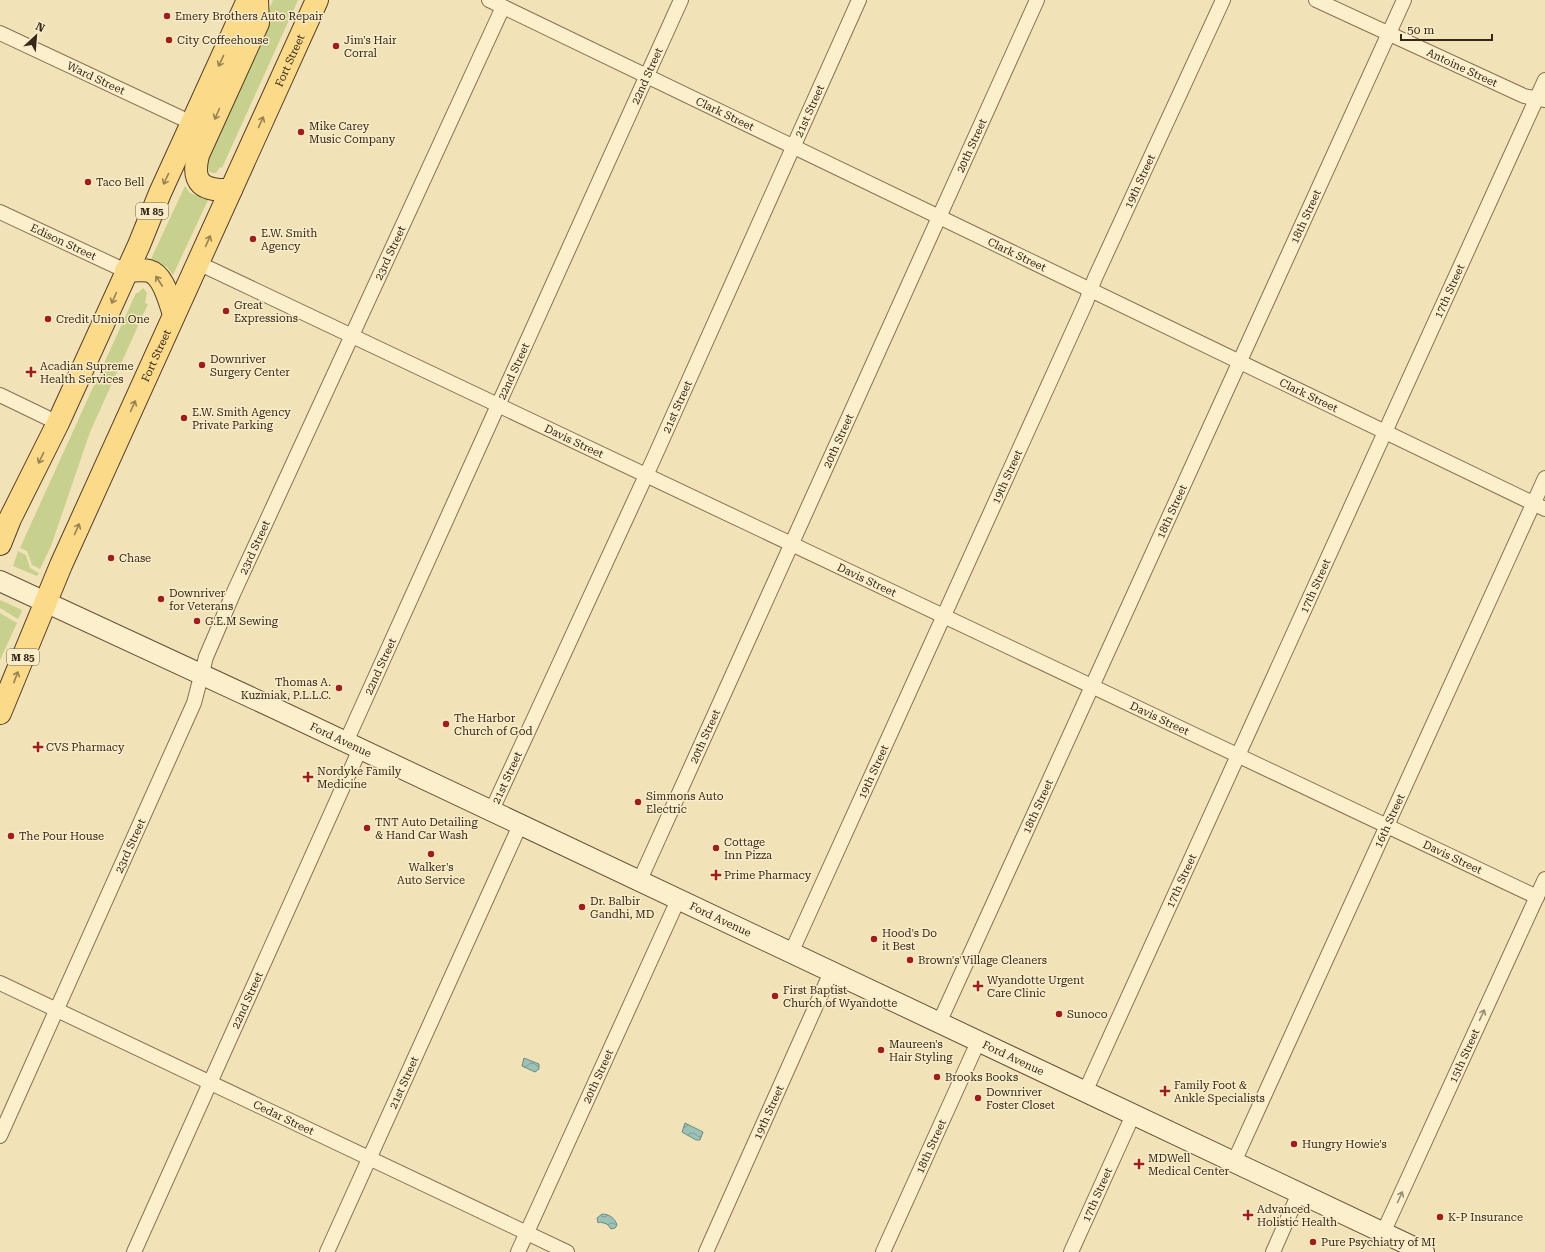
<svg xmlns="http://www.w3.org/2000/svg" width="1545" height="1252" font-family="'Roboto Serif',serif">
<style>
.grass{fill:#c7d08c}
.water{fill:url(#water-waves);stroke:#658f85}
.lines{fill:none;stroke-linecap:round;stroke-linejoin:round}
.minor-casing{stroke:#897052;stroke-width:16}
.secondary-casing{stroke:#6a5136;stroke-width:22}
.primary-casing{stroke:#563e27;stroke-width:24}
.minor{stroke:#fcefcc;stroke-width:14}
.secondary{stroke:#fcefcc;stroke-width:20}
.primary{stroke:#fbda8a;stroke-width:22}
.oneway{stroke:#988152}
.oneway2{stroke:#998c72}
.poi-dot{fill:#9e1e1c;stroke:#f9ecc8;stroke-width:1.5}
.labels{text-anchor:middle;stroke-width:3;stroke-linejoin:round;paint-order:stroke}
.shield{fill:#f9ecc8;stroke:#70634e;stroke-width:1}
.shield-label{font-size:10px;font-weight:bold;fill:#362819}
.poi-label{font-size:11px;fill:#362819;stroke:#f9ecc8;text-anchor:start}
.street-label{font-size:11px;fill:#362819;stroke:#f9ecc8}
</style>
<defs>
<pattern id="water-waves" width="16" height="10" patternUnits="userSpaceOnUse"><rect width="16" height="10" fill="#9ec1b7"/><path d="M0 5q4-4 8 0t8 0" fill="none" stroke="#829d94"/></pattern>
</defs>
<rect width="100%" height="100%" fill="#f2e2b8"/>
<g class="grass">
<polygon points="273,0 298,0 222,168 220,167 216,173 212,173 209,171 207,162"/>
<polygon points="185,186 190,193 208,200 173,275 167,267 151,259"/>
<polygon points="143,288 147,293 145,303 148,304 90,432 51,546 40,569 32,565 27,551 20,548 136,293 138,293"/>
<polygon points="18,551 26,555 30,568 39,573 37,576 13,566"/>
<polygon points="0,600 20,609 22,611 18,619 0,608"/>
<polygon points="0,613 17,623 0,660"/>
</g>
<g class="water">
<polygon points="524,1058 539,1064 539,1069 535,1072 522,1066"/>
<polygon points="685,1123 703,1132 700,1140 696,1140 682,1132"/>
<path d="M602 1214C609 1214 615 1218 617 1225L615 1228 611 1229 607 1224 600 1222 598 1223 597 1218Z"/>
</g>
<g class="lines">
<g class="minor-casing">
<g id="minor">
<path id="s1" d="M489 0 1545 509"/>
<path id="s2" d="M1316 0 1524 96 1544 100"/>
<path id="s3" d="M0 33 192 123"/>
<path id="s4" d="M0 212 126 271"/>
<path id="s5" d="M198 263 1537 897"/>
<polyline points="0,395 58,423"/>
<path id="s6" d="M346 742 681 0"/>
<path id="s7" d="M491 812 654 458 859 0"/>
<path id="s8" d="M639 882 1037 0"/>
<path id="s9" d="M791 953 1086 302 1095 278 1223 0"/>
<path id="s10" d="M0 983 567 1252"/>
<path id="s11" d="M939 1023 1404 0"/>
<path id="s12" d="M1085 1092 1545 80"/>
<path id="s13" d="M0 1136 194 703 206 657 233 594 503 7"/>
<path id="s14" d="M1234 1162 1545 478"/>
<path id="s15" d="M1383 1233 1545 879"/>
<path id="s16" d="M134 1252 360 749"/>
<path id="s17" d="M327 1252 520 825"/>
<path id="s18" d="M518 1252 678 900"/>
<path id="s19" d="M706 1252 831 972"/>
<path id="s20" d="M883 1252 978 1042"/>
<path id="s21" d="M1071 1252 1133 1115"/>
<polyline points="1273,1252 1299,1193"/>
</g>
</g>
<g class="secondary-casing">
<g id="secondary">
<path id="s22" d="M0 581 276 709 1424 1252"/>
</g>
</g>
<g class="primary-casing">
<g id="primary">
<path d="M231 190C203 191 191 184 198 155L258 23 257 0"/>
<path d="M126 271C133 271 142 269 149 271 164 275 169 301 174 314"/>
<polyline points="0,544 10,519 58,423 139,245 160,193 248,0"/>
<path id="s23" d="M0 713 61 565 317 0"/>
</g>
</g>
<use href="#minor" class="minor"/>
<use href="#secondary" class="secondary"/>
<use href="#primary" class="primary"/>
</g>
<defs><path id="oneway-shaft" d="M-6 0H5M1.5-3L5.5 0L1.5 3" fill="none" stroke-width="1.6" stroke-linecap="round" stroke-linejoin="round"/></defs>
<g class="oneway">
<use href="#oneway-shaft" transform="translate(221 61) rotate(115)"/>
<use href="#oneway-shaft" transform="translate(217 114) rotate(114)"/>
<use href="#oneway-shaft" transform="translate(261 122) rotate(-66)"/>
<use href="#oneway-shaft" transform="translate(166 179) rotate(115)"/>
<use href="#oneway-shaft" transform="translate(208 241) rotate(-66)"/>
<use href="#oneway-shaft" transform="translate(159 281) rotate(-123)"/>
<use href="#oneway-shaft" transform="translate(114 298) rotate(114)"/>
<use href="#oneway-shaft" transform="translate(133 406) rotate(-66)"/>
<use href="#oneway-shaft" transform="translate(41 458) rotate(116)"/>
<use href="#oneway-shaft" transform="translate(77 529) rotate(-66)"/>
<use href="#oneway-shaft" transform="translate(16 677) rotate(-69)"/>
</g>
<g class="oneway2">
<use href="#oneway-shaft" transform="translate(1482 1015) rotate(-65)"/>
<use href="#oneway-shaft" transform="translate(1400 1197) rotate(-66)"/>
</g>
<g class="poi-dot">
<circle cx="167" cy="16" r="4"/>
<circle cx="169" cy="40" r="4"/>
<circle cx="336" cy="46" r="4"/>
<circle cx="301" cy="132" r="4"/>
<circle cx="88" cy="182" r="4"/>
<circle cx="253" cy="239" r="4"/>
<circle cx="226" cy="311" r="4"/>
<circle cx="48" cy="319" r="4"/>
<circle cx="202" cy="365" r="4"/>
<path d="M29 366h4v4h4v4h-4v4h-4v-4h-4v-4h4z"/>
<circle cx="184" cy="418" r="4"/>
<circle cx="111" cy="558" r="4"/>
<circle cx="161" cy="599" r="4"/>
<circle cx="197" cy="621" r="4"/>
<circle cx="339" cy="688" r="4"/>
<circle cx="446" cy="724" r="4"/>
<path d="M36 741h4v4h4v4h-4v4h-4v-4h-4v-4h4z"/>
<path d="M306 771h4v4h4v4h-4v4h-4v-4h-4v-4h4z"/>
<circle cx="638" cy="802" r="4"/>
<circle cx="367" cy="828" r="4"/>
<circle cx="11" cy="836" r="4"/>
<circle cx="716" cy="848" r="4"/>
<circle cx="431" cy="854" r="4"/>
<path d="M714 869h4v4h4v4h-4v4h-4v-4h-4v-4h4z"/>
<circle cx="582" cy="907" r="4"/>
<circle cx="874" cy="939" r="4"/>
<circle cx="910" cy="960" r="4"/>
<path d="M976 980h4v4h4v4h-4v4h-4v-4h-4v-4h4z"/>
<circle cx="775" cy="996" r="4"/>
<circle cx="1059" cy="1014" r="4"/>
<circle cx="881" cy="1050" r="4"/>
<circle cx="937" cy="1077" r="4"/>
<path d="M1163 1085h4v4h4v4h-4v4h-4v-4h-4v-4h4z"/>
<circle cx="978" cy="1098" r="4"/>
<circle cx="1294" cy="1144" r="4"/>
<path d="M1137 1158h4v4h4v4h-4v4h-4v-4h-4v-4h4z"/>
<path d="M1246 1209h4v4h4v4h-4v4h-4v-4h-4v-4h4z"/>
<circle cx="1440" cy="1217" r="4"/>
<circle cx="1313" cy="1242" r="4"/>
</g>
<g class="labels">
<g class="shield">
<rect x="136" y="203" width="32" height="16" rx="3"/>
<rect x="7" y="649" width="32" height="16" rx="3"/>
</g>
<g class="shield-label">
<text x="152" y="215">M 85</text>
<text x="23" y="661">M 85</text>
</g>
<g class="poi-label">
<text x="175" y="20">Emery Brothers Auto Repair</text>
<text x="177" y="44">City Coffeehouse</text>
<text x="344" y="44">Jim's Hair<tspan x="344" dy="13">Corral</tspan></text>
<text x="309" y="130">Mike Carey<tspan x="309" dy="13">Music Company</tspan></text>
<text x="96" y="186">Taco Bell</text>
<text x="261" y="237">E.W. Smith<tspan x="261" dy="13">Agency</tspan></text>
<text x="234" y="309">Great<tspan x="234" dy="13">Expressions</tspan></text>
<text x="56" y="323">Credit Union One</text>
<text x="210" y="363">Downriver<tspan x="210" dy="13">Surgery Center</tspan></text>
<text x="40" y="370">Acadian Supreme<tspan x="40" dy="13">Health Services</tspan></text>
<text x="192" y="416">E.W. Smith Agency<tspan x="192" dy="13">Private Parking</tspan></text>
<text x="119" y="562">Chase</text>
<text x="169" y="597">Downriver<tspan x="169" dy="13">for Veterans</tspan></text>
<text x="205" y="625">G.E.M Sewing</text>
<text x="331" y="686" text-anchor="end">Thomas A.<tspan x="331" dy="13">Kuzmiak, P.L.L.C.</tspan></text>
<text x="454" y="722">The Harbor<tspan x="454" dy="13">Church of God</tspan></text>
<text x="46" y="751">CVS Pharmacy</text>
<text x="317" y="775">Nordyke Family<tspan x="317" dy="13">Medicine</tspan></text>
<text x="646" y="800">Simmons Auto<tspan x="646" dy="13">Electric</tspan></text>
<text x="375" y="826">TNT Auto Detailing<tspan x="375" dy="13">&amp; Hand Car Wash</tspan></text>
<text x="19" y="840">The Pour House</text>
<text x="724" y="846">Cottage<tspan x="724" dy="13">Inn Pizza</tspan></text>
<text x="431" y="871" text-anchor="middle">Walker's<tspan x="431" dy="13">Auto Service</tspan></text>
<text x="724" y="879">Prime Pharmacy</text>
<text x="590" y="905">Dr. Balbir<tspan x="590" dy="13">Gandhi, MD</tspan></text>
<text x="882" y="937">Hood's Do<tspan x="882" dy="13">it Best</tspan></text>
<text x="918" y="964">Brown's Village Cleaners</text>
<text x="987" y="984">Wyandotte Urgent<tspan x="987" dy="13">Care Clinic</tspan></text>
<text x="783" y="994">First Baptist<tspan x="783" dy="13">Church of Wyandotte</tspan></text>
<text x="1067" y="1018">Sunoco</text>
<text x="889" y="1048">Maureen's<tspan x="889" dy="13">Hair Styling</tspan></text>
<text x="945" y="1081">Brooks Books</text>
<text x="1174" y="1089">Family Foot &amp;<tspan x="1174" dy="13">Ankle Specialists</tspan></text>
<text x="986" y="1096">Downriver<tspan x="986" dy="13">Foster Closet</tspan></text>
<text x="1302" y="1148">Hungry Howie's</text>
<text x="1148" y="1162">MDWell<tspan x="1148" dy="13">Medical Center</tspan></text>
<text x="1257" y="1213">Advanced<tspan x="1257" dy="13">Holistic Health</tspan></text>
<text x="1448" y="1221">K-P Insurance</text>
<text x="1321" y="1246">Pure Psychiatry of MI</text>
</g>
<g class="street-label">
<text dy="4" stroke="none"><textPath href="#s23" startOffset="714">Fort Street</textPath></text>
<text dy="4" stroke="none"><textPath href="#s2" startOffset="161">Antoine Street</textPath></text>
<text dy="4" stroke="none"><textPath href="#s6" startOffset="731">22nd Street</textPath></text>
<text dy="4" stroke="none"><textPath href="#s3" startOffset="106">Ward Street</textPath></text>
<text dy="4" stroke="none"><textPath href="#s7" startOffset="770">21st Street</textPath></text>
<text dy="4" stroke="none"><textPath href="#s1" startOffset="262">Clark Street</textPath></text>
<text dy="4" stroke="none"><textPath href="#s8" startOffset="808">20th Street</textPath></text>
<text dy="4" stroke="none"><textPath href="#s9" startOffset="847">19th Street</textPath></text>
<text dy="4" stroke="none"><textPath href="#s11" startOffset="886">18th Street</textPath></text>
<text dy="4" stroke="none"><textPath href="#s4" startOffset="70">Edison Street</textPath></text>
<text dy="4" stroke="none"><textPath href="#s13" startOffset="966">23rd Street</textPath></text>
<text dy="4" stroke="none"><textPath href="#s1" startOffset="586">Clark Street</textPath></text>
<text dy="4" stroke="none"><textPath href="#s12" startOffset="880">17th Street</textPath></text>
<text dy="4" stroke="none"><textPath href="#s23" startOffset="390">Fort Street</textPath></text>
<text dy="4" stroke="none"><textPath href="#s6" startOffset="407">22nd Street</textPath></text>
<text dy="4" stroke="none"><textPath href="#s1" startOffset="910">Clark Street</textPath></text>
<text dy="4" stroke="none"><textPath href="#s7" startOffset="446">21st Street</textPath></text>
<text dy="4" stroke="none"><textPath href="#s5" startOffset="416">Davis Street</textPath></text>
<text dy="4" stroke="none"><textPath href="#s8" startOffset="484">20th Street</textPath></text>
<text dy="4" stroke="none"><textPath href="#s9" startOffset="523">19th Street</textPath></text>
<text dy="4" stroke="none"><textPath href="#s11" startOffset="562">18th Street</textPath></text>
<text dy="4" stroke="none"><textPath href="#s13" startOffset="642">23rd Street</textPath></text>
<text dy="4" stroke="none"><textPath href="#s5" startOffset="740">Davis Street</textPath></text>
<text dy="4" stroke="none"><textPath href="#s12" startOffset="556">17th Street</textPath></text>
<text dy="4" stroke="none"><textPath href="#s6" startOffset="83">22nd Street</textPath></text>
<text dy="4" stroke="none"><textPath href="#s5" startOffset="1064">Davis Street</textPath></text>
<text dy="4" stroke="none"><textPath href="#s8" startOffset="160">20th Street</textPath></text>
<text dy="4" stroke="none"><textPath href="#s22" startOffset="376">Ford Avenue</textPath></text>
<text dy="4" stroke="none"><textPath href="#s9" startOffset="199">19th Street</textPath></text>
<text dy="4" stroke="none"><textPath href="#s7" startOffset="38">21st Street</textPath></text>
<text dy="4" stroke="none"><textPath href="#s11" startOffset="238">18th Street</textPath></text>
<text dy="4" stroke="none"><textPath href="#s14" startOffset="375">16th Street</textPath></text>
<text dy="4" stroke="none"><textPath href="#s13" startOffset="318">23rd Street</textPath></text>
<text dy="4" stroke="none"><textPath href="#s5" startOffset="1388">Davis Street</textPath></text>
<text dy="4" stroke="none"><textPath href="#s12" startOffset="232">17th Street</textPath></text>
<text dy="4" stroke="none"><textPath href="#s22" startOffset="796">Ford Avenue</textPath></text>
<text dy="4" stroke="none"><textPath href="#s16" startOffset="276">22nd Street</textPath></text>
<text dy="4" stroke="none"><textPath href="#s15" startOffset="195">15th Street</textPath></text>
<text dy="4" stroke="none"><textPath href="#s22" startOffset="1120">Ford Avenue</textPath></text>
<text dy="4" stroke="none"><textPath href="#s18" startOffset="193">20th Street</textPath></text>
<text dy="4" stroke="none"><textPath href="#s17" startOffset="186">21st Street</textPath></text>
<text dy="4" stroke="none"><textPath href="#s19" startOffset="153">19th Street</textPath></text>
<text dy="4" stroke="none"><textPath href="#s10" startOffset="314">Cedar Street</textPath></text>
<text dy="4" stroke="none"><textPath href="#s20" startOffset="116">18th Street</textPath></text>
<text dy="4" stroke="none"><textPath href="#s21" startOffset="63">17th Street</textPath></text>
</g>
</g>
<g transform="translate(36 36) rotate(26)" stroke="#f9ecc8" stroke-width="3" paint-order="stroke">
<path d="M0-3L7 15L0 10L-7 15Z" fill="#362819"/>
<text y="-6" font-size="11" font-weight="bold" text-anchor="middle" fill="#362819">N</text>
</g>
<path d="M1401 34v6h91v-6" fill="none" stroke="#362819" stroke-width="2"/>
<text x="1407" y="34" font-size="12" fill="#362819" stroke="#f9ecc8" stroke-width="3" paint-order="stroke">50 m</text>
</svg>
